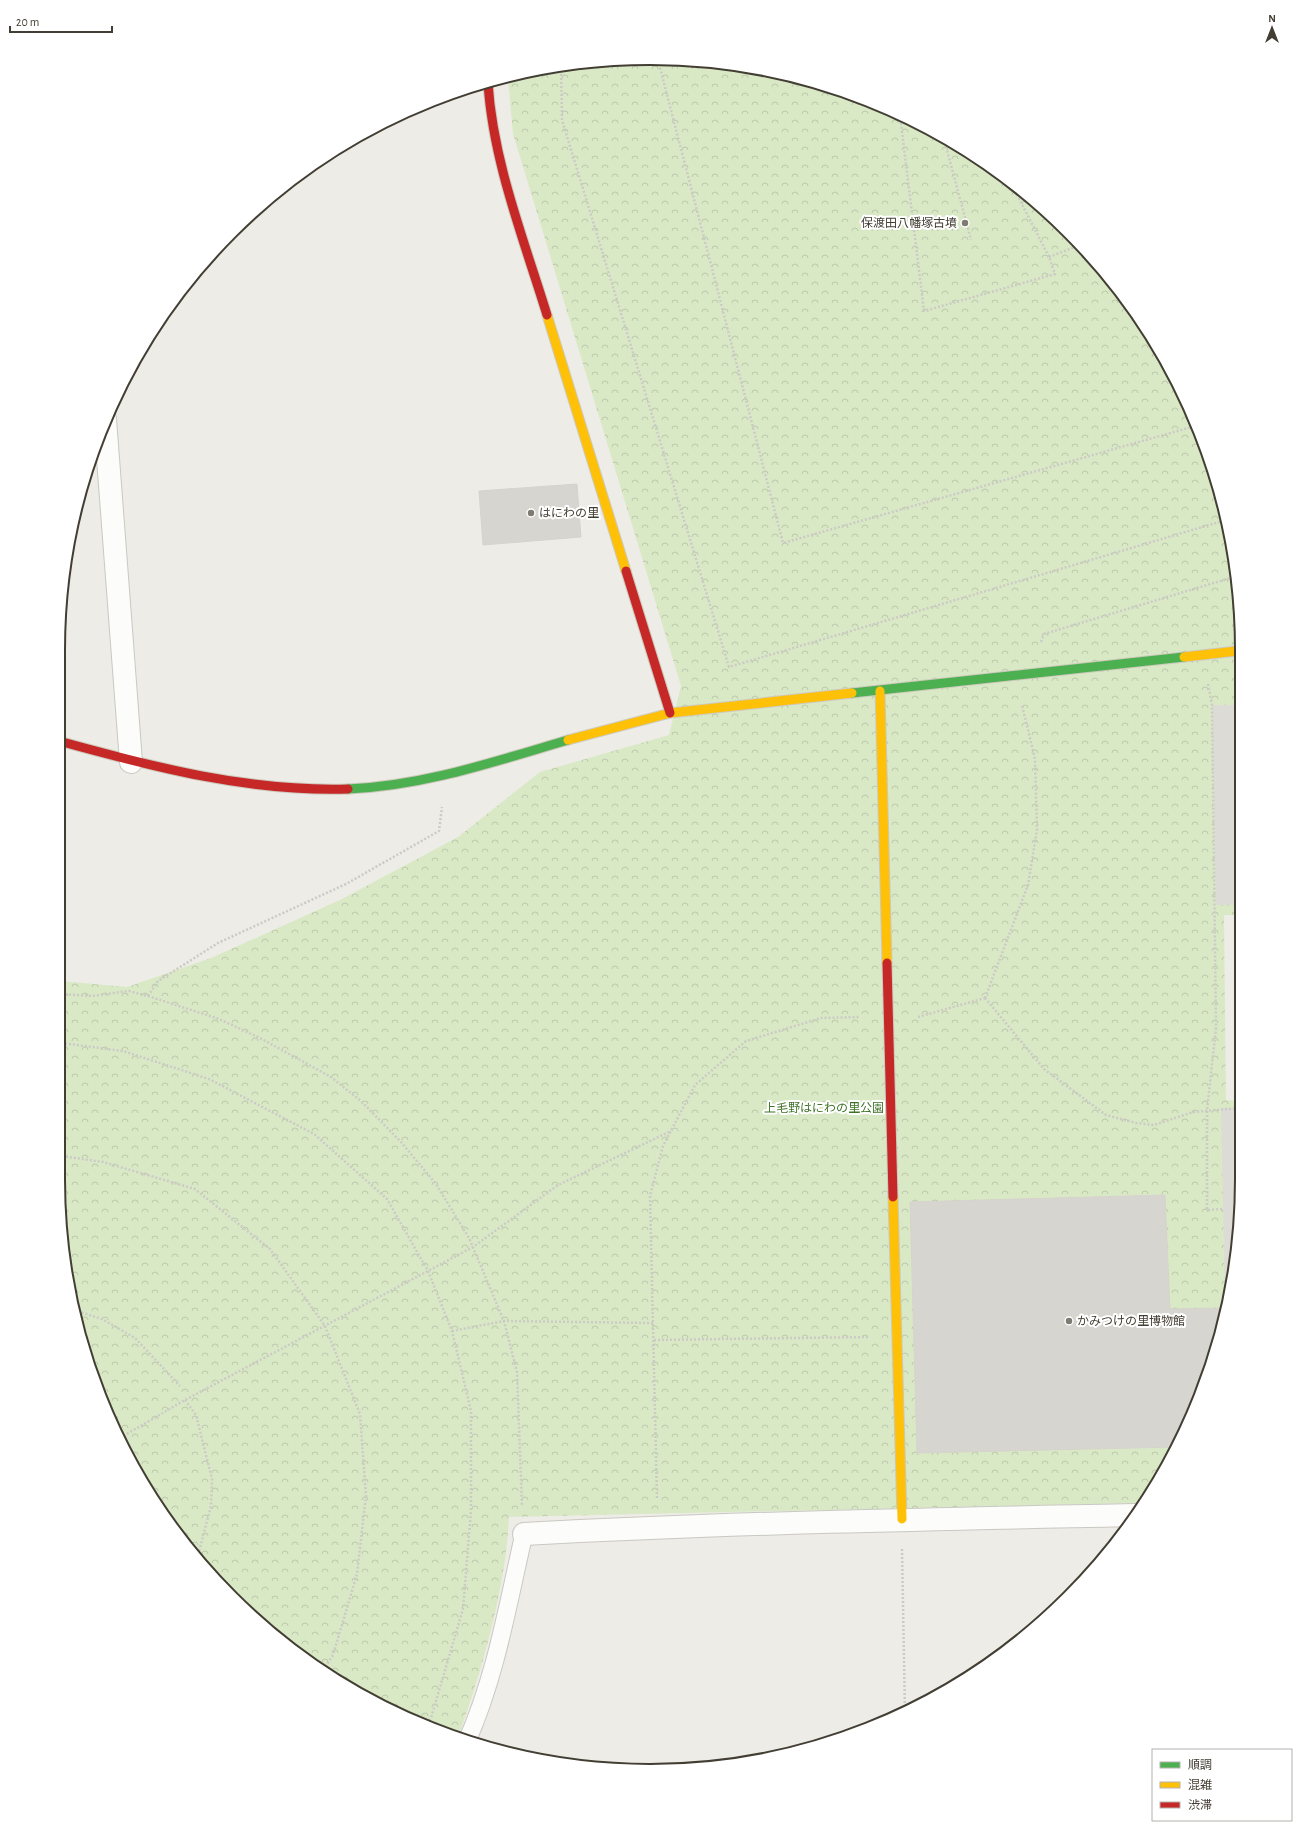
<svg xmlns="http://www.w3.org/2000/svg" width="1300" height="1829" font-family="'Alegreya Sans','Noto Sans JP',sans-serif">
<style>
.forest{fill:url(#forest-crowns)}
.parking{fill:#dddbd6}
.building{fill:#d7d5cf;stroke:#d6d3cc}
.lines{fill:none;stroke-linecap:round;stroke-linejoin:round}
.lane-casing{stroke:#cac8c2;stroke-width:19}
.street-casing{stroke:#cac8c2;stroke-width:24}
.fast-casing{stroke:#cdc9bd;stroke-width:11}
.slow-casing{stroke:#cdc9bd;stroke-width:11}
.jam-casing{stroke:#cdc9bd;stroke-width:11}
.path{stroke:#cccac5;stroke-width:2.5;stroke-dasharray:2 2;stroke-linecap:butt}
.lane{stroke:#fcfcfb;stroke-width:17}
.street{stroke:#fcfcfb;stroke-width:22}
.fast{stroke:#4caf50;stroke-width:9}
.slow{stroke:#ffc107;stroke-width:9}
.jam{stroke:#c62828;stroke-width:9}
.poi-dot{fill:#7f7b72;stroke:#fff;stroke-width:1.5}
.labels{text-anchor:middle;stroke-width:4;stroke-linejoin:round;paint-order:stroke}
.poi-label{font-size:12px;fill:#433e33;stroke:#fff;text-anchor:start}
.park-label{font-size:12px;fill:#407327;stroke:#fff}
.rim{fill:none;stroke:#433e33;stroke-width:2}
</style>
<defs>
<pattern id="forest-crowns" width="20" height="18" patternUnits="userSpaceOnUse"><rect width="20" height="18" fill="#d9e9c6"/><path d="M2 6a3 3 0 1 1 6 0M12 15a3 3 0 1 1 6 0" fill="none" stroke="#bbc9ab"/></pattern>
</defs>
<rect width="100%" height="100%" fill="#eeece6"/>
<path class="forest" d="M688 59 803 78 912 119 1010 180 1095 259 1142 321 1181 388 1222 497 1237 573 1239 915H1224L1226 1100 1240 1101 1241 1217 1222 1332 1181 1441 1142 1503 509 1517C506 1588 482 1670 458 1738L423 1726 321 1671 260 1624 205 1570 158 1508 103 1406 78 1332 63 1256 61 981 127 987 211 958 340 900 458 837 540 772 669 735 681 686 513 134 508 78 573 63Z"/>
<g class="parking">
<polygon points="1212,705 1238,705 1239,905 1216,905"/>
<polygon points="1221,1108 1240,1108 1241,1217 1228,1297 1225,1297"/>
</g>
<g class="building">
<polygon points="577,484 581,537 483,545 479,491"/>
<polygon points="1165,1195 1170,1309 1226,1308 1222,1332 1177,1447 917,1453 910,1202"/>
</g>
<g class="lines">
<g class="lane-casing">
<path id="lane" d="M467 1741C496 1676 508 1603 524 1534"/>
</g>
<g class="street-casing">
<g id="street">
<polyline points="105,419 131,762"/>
<path d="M524 1534C727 1523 931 1519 1135 1515"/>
</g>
</g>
<g class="fast-casing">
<g id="fast">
<polyline points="852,693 1184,657"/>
<path d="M348 789C424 786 496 761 568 740"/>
</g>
</g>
<g class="slow-casing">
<g id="slow">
<polyline points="547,315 626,571"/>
<polyline points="1184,657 1237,651"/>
<polyline points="880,691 887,963"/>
<polyline points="568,740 670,713 852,693"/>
<polyline points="893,1197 902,1519"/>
</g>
</g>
<g class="jam-casing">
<g id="jam">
<path d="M488 83C493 162 524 240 547 315"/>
<polyline points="626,571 670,713"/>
<path d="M59 741C153 767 249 792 348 789"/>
<polyline points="887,963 893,1197"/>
</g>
</g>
<g class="path">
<polyline points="658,60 783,543 1195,426"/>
<polyline points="561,66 562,120 729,667 1226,520"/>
<polyline points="900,115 924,311 1055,274 1049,257 1009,179"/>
<polyline points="944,139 971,240"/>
<polyline points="1049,257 1080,245"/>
<polyline points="1041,642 1044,634 1237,576"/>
<polyline points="1208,684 1212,705 1216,1028 1207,1110 1207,1210 1223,1209"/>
<polyline points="61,994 91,996 129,991 148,996 219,1019 260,1038 331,1077 361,1101 401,1142 436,1184 469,1238 504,1321 517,1372 522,1506"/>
<polyline points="148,996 158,981 218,943 346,884 439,831 442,807"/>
<polyline points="985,998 1028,885 1037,830 1035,759 1022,705"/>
<polyline points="985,998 1044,1069 1106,1115 1136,1123 1154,1125 1193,1112 1240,1108"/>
<polyline points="918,1017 985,998"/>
<polyline points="61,1043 123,1051 209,1079 314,1134 387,1199 428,1271 452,1331 471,1411 471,1511 463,1609 431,1718 425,1726"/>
<polyline points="62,1156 103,1162 195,1189 270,1249 325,1326 360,1414 366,1496 357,1574 333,1655 322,1672"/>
<polyline points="74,1310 102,1319 135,1338 180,1386"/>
<polyline points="452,1331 504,1321 654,1323"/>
<polyline points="654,1340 869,1337"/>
<polyline points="185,1400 196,1415 212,1479 211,1506 197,1559"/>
<polyline points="120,1438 185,1400 473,1247 558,1185 671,1131"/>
<polyline points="657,1498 650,1196 663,1146 695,1085 746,1041 821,1018 860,1017"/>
<polyline points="902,1549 905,1713"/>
</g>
<use href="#lane" class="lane"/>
<use href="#street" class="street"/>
<use href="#fast" class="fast"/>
<use href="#slow" class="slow"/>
<use href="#jam" class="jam"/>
</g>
<g class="poi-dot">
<circle cx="965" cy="223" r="4"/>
<circle cx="531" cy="513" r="4"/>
<circle cx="1069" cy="1321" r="4"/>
</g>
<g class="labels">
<g class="poi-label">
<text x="957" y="227" text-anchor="end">保渡田八幡塚古墳</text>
<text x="539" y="517">はにわの里</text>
<text x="1077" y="1325">かみつけの里博物館</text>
</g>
<g class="park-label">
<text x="824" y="1112">上毛野はにわの里公園</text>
</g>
</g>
<path d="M0 0H1300V1829H0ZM650 65H650A585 585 0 0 1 1235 650V1179A585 585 0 0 1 650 1764H650A585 585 0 0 1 65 1179V650A585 585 0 0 1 650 65Z" fill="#fff" fill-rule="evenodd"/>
<path class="rim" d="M650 65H650A585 585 0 0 1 1235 650V1179A585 585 0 0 1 650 1764H650A585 585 0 0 1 65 1179V650A585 585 0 0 1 650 65Z"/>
<rect x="1152" y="1749" width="140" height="72" fill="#ffffff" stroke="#b4b2ad"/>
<rect x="1160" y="1762" width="20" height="6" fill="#4caf50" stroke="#b4b2ad"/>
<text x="1188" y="1769" font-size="12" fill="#433e33">順調</text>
<rect x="1160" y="1782" width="20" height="6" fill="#ffc107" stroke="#b4b2ad"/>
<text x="1188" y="1789" font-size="12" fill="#433e33">混雑</text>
<rect x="1160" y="1802" width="20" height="6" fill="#c62828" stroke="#b4b2ad"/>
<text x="1188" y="1809" font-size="12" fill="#433e33">渋滞</text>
<g transform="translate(1272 28)" stroke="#ffffff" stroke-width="3" paint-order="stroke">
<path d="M0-3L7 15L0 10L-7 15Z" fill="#433e33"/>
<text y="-6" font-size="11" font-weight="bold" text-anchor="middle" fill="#433e33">N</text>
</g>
<path d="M10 26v6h102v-6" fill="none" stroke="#433e33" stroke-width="2"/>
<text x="16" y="26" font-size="12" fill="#433e33" stroke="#ffffff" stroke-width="3" paint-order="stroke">20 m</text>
</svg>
